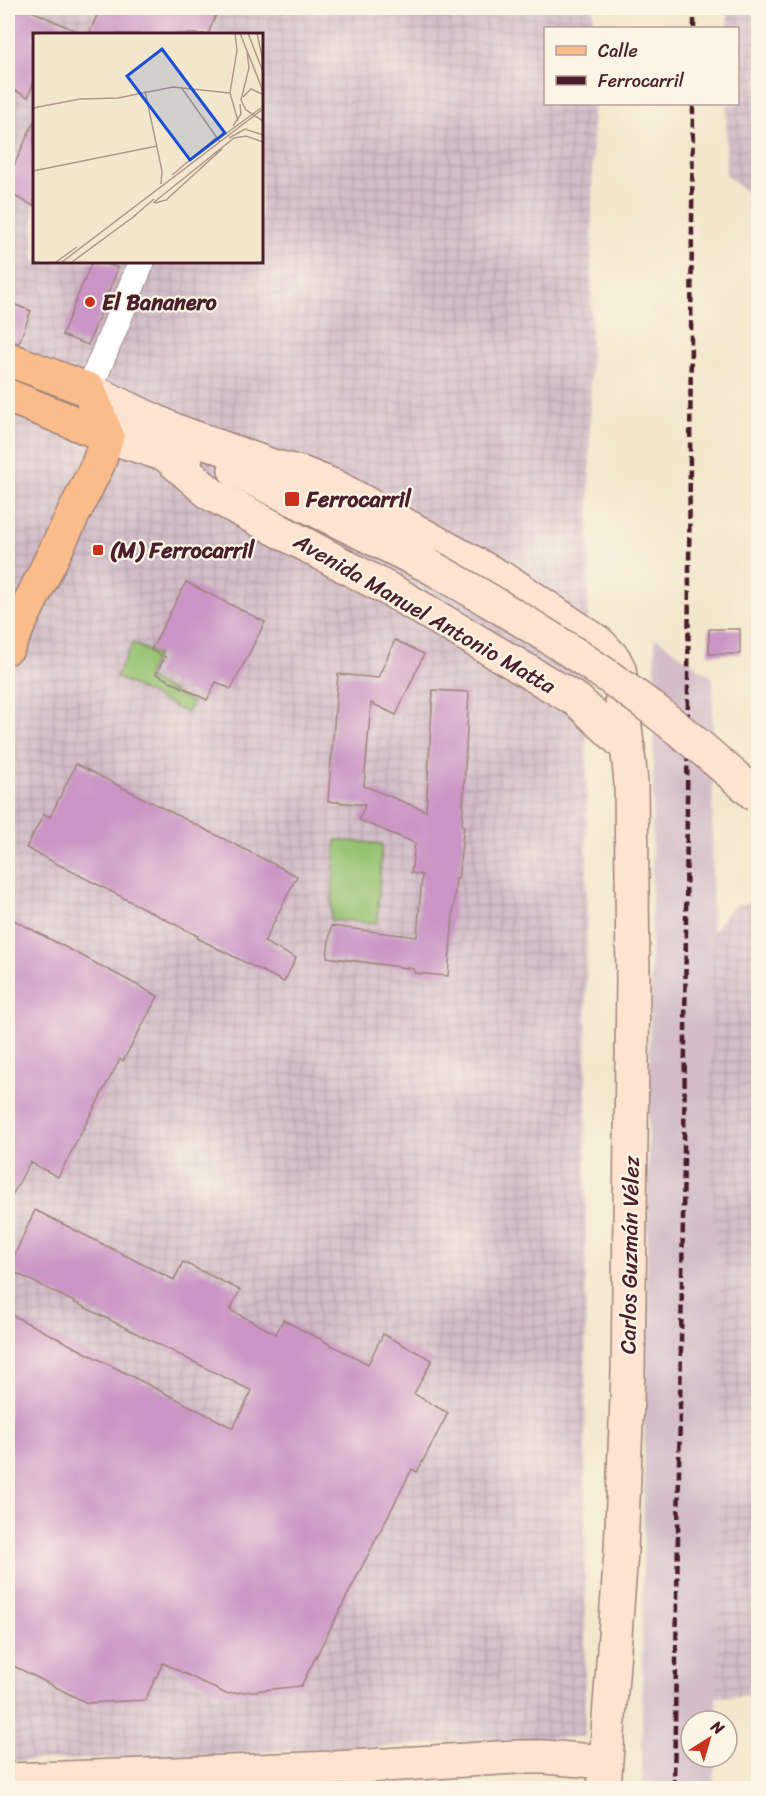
<svg xmlns="http://www.w3.org/2000/svg" width="766" height="1796" font-family="Sriracha,sans-serif">
<style>
.industrial{fill:url(#industrial-grid);fill-rule:evenodd}
.railway{fill:#d2bdc8}
.grass{fill:#94c170;stroke:#6f704e;stroke-width:1.5}
.building{fill:#cb95c5}
.lines{fill:none;stroke-linecap:round;stroke-linejoin:round}
.street-casing{stroke:#9e837c;stroke-width:28}
.secondary-casing{stroke:#9e837c;stroke-width:36}
.primary-casing{stroke:#9e837c;stroke-width:36}
.street{stroke:#fff;stroke-width:26}
.secondary{stroke:#fde4d1;stroke-width:33}
.primary{stroke:#fabc8b;stroke-width:33}
.rail{stroke:#4a1f2b;stroke-width:4.5;stroke-dasharray:9 4.5;stroke-linecap:butt}
.secondary-bridge-casing{stroke:#9e837c;stroke-width:36;stroke-linecap:butt}
.secondary-bridge{stroke:#fde4d1;stroke-width:33}
.poi-dot{fill:#c8321e;stroke:#fcf5e5;stroke-width:2}
.labels{text-anchor:middle;stroke-width:4.5;stroke-linejoin:round;paint-order:stroke}
.poi-label{font-size:22px;font-weight:bold;fill:#4a1f2b;stroke:#fcf5e5;text-anchor:start}
.street-label{font-size:22px;fill:#4a1f2b;stroke:#fcf5e5}
.inset-road{fill:none;stroke:#af978c;stroke-width:1.5}
.view{fill:#1d4ed8;fill-opacity:0.15;stroke:#1d4ed8;stroke-width:3}
.inset-edge{fill:none;stroke:#4a1f2b;stroke-width:3}
</style>
<defs>
<pattern id="industrial-grid" width="8" height="8" patternUnits="userSpaceOnUse" patternTransform="scale(1.5)"><rect width="8" height="8" fill="#d2bdc8"/><path d="M0 4h8M4 0v8" fill="none" stroke="#b6a2ac"/></pattern>
</defs>
<rect width="100%" height="100%" fill="#fcf5e5"/>
<filter id="ink" filterUnits="userSpaceOnUse"><feTurbulence type="fractalNoise" baseFrequency=".0167" numOctaves="2"/><feDisplacementMap in="SourceGraphic" scale="12" xChannelSelector="R" yChannelSelector="G"/><feConvolveMatrix kernelMatrix="1 2 1 2 8 2 1 2 1" color-interpolation-filters="sRGB"/></filter>
<filter id="wash" filterUnits="userSpaceOnUse"><feTurbulence type="fractalNoise" baseFrequency=".008" numOctaves="4" result="noise"/><feDisplacementMap in="SourceGraphic" scale="24" xChannelSelector="R" yChannelSelector="G"/><feGaussianBlur stdDeviation="1.35" result="paint"/><feColorMatrix in="noise" values="0 0 0 0 0 0 0 0 0 0 0 0 0 0 0 0 0 1.4 0 .05"/><feComposite in="paint" operator="in"/></filter>
<g filter="url(#wash)">
<rect width="100%" height="100%" fill="#f2e7cc"/>
<g class="industrial">
<path d="M8 8H593V28H546V104H593L587 735 585 1737 137 1758 8 1761ZM34 34H261V261H34Z"/>
<polygon points="728,8 758,8 758,202 726,175 727,104 738,104 738,28 728,28"/>
<polygon points="758,900 758,1695 716,1697 720,1304 708,1133 712,933 731,907"/>
</g>
<polygon class="railway" points="655,637 713,678 712,933 708,1133 720,1304 716,1697 716,1721 691,1721 691,1757 715,1757 714,1788 642,1788 642,1633"/>
<g class="grass">
<polygon points="133,643 157,655 146,678 193,702 187,713 116,677"/>
<polygon points="336,840 382,844 377,923 331,920"/>
</g>
<g id="blocks">
<g class="building">
<polygon points="8,8 25,8 83,34 34,34 34,81 28,97 8,87"/>
<polygon points="100,8 219,8 208,34 89,34"/>
<polygon points="34,121 34,206 8,193 8,179"/>
<polygon points="92,261 99,261 118,268 88,345 62,335"/>
<polygon points="8,302 31,311 19,343 8,341"/>
<polygon points="186,582 265,622 231,689 216,682 207,700 156,674 165,657 151,650"/>
<rect x="709" y="629" width="31" height="25"/>
<polygon points="395,640 424,654 396,715 371,703 364,786 426,811 433,690 469,692 462,825 464,826 458,879 456,879 448,976 414,973 414,969 327,957 331,926 417,937 422,875 411,873 415,843 359,820 365,805 328,801 338,674 378,678"/>
<polygon points="76,764 297,876 264,942 296,958 284,982 197,938 198,936 26,848 44,814 50,817"/>
<polygon points="8,917 158,996 123,1061 120,1059 58,1177 30,1162 8,1203"/>
<polygon points="35,1210 174,1280 183,1262 240,1290 230,1310 276,1334 283,1320 368,1364 383,1334 432,1360 414,1394 448,1413 417,1472 412,1469 301,1686 226,1694 163,1663 145,1700 87,1703 8,1663 8,1313 233,1428 252,1391 8,1269"/>
</g>
</g>
</g>
<g filter="url(#ink)">
<use href="#blocks" fill-opacity="0" stroke="#9e837c" stroke-width="1.5"/>
<g class="lines">
<g class="street-casing">
<polyline id="street" points="89,390 142,261"/>
</g>
<g class="secondary-casing">
<g id="secondary">
<polyline points="89,390 176,431 272,466 301,473 334,486 512,584 599,643 614,659 619,669 631,783 633,980 628,1372 621,1552 604,1788"/>
<polyline points="107,436 157,452 186,458"/>
<polyline points="165,454 211,494 397,594 578,701 628,748"/>
<polyline points="235,470 429,566"/>
<polyline points="8,1780 335,1768 515,1757 545,1757 605,1762"/>
</g>
</g>
<g class="primary-casing">
<g id="primary">
<polyline points="8,359 89,390 107,436 99,462 8,647"/>
<polyline points="8,396 107,436"/>
</g>
</g>
<use href="#street" class="street"/>
<use href="#secondary" class="secondary"/>
<use href="#primary" class="primary"/>
<g class="rail">
<polyline points="694,28 694,8"/>
<polyline points="674,1788 684,1153 693,104"/>
</g>
<g class="secondary-bridge-casing">
<path id="secondary-bridge" d="M429 566C506 609 582 655 653 709 689 737 724 767 758 797"/>
</g>
<use href="#secondary-bridge" class="secondary-bridge"/>
</g>
</g>
<g class="poi-dot">
<circle cx="90" cy="302" r="6"/>
<rect x="284" y="491" width="16" height="16" rx="3"/>
<rect x="92" y="544" width="12" height="12" rx="3"/>
</g>
<g class="labels">
<g class="poi-label">
<text x="102" y="310">El Bananero</text>
<text x="306" y="507">Ferrocarril</text>
<text x="110" y="558">(M) Ferrocarril</text>
</g>
<g class="street-label">
<text transform="translate(425 613) rotate(30)" y="8">Avenida Manuel Antonio Matta</text>
<text transform="translate(629 1255) rotate(-89)" y="8">Carlos Guzmán Vélez</text>
</g>
</g>
<g transform="translate(33 33)">
<rect width="230" height="230" fill="#f2e7cc"/>
<path class="inset-road" d="M202 0 204 17 197 60 205 88M207 0 230 58M215 0 230 39M224 0 230 28M214 18 216 35 208 67 213 77 230 88M148 54 187 109M112 58 129 138 128 151M210 64 218 56 229 61M0 75 47 66 85 65 140 54 197 60M200 93 208 81 207 71M187 105 228 75M196 105 212 96 230 102M0 138 124 113M139 142 184 104M120 170 201 105 213 103 230 109M122 170 133 167 189 116M100 184 121 166M23 229 44 214M29 229 230 76M39 229 103 182"/>
<path class="view" d="M129 16 192 100 157 127 94 43Z"/>
<rect width="230" height="230" class="inset-edge"/>
</g>
<rect width="766" height="1796" fill="none" stroke="#fcf5e5" stroke-width="30"/>
<rect x="544" y="27" width="195" height="78" fill="#fcf5e5" stroke="#b59f9b" stroke-width="1.5"/>
<rect x="556" y="46" width="30" height="9" fill="#fabc8b" stroke="#b59f9b" stroke-width="1.5"/>
<text x="598" y="57" font-size="18" fill="#4a1f2b">Calle</text>
<rect x="556" y="76" width="30" height="9" fill="#4a1f2b" stroke="#b59f9b" stroke-width="1.5"/>
<text x="598" y="87" font-size="18" fill="#4a1f2b">Ferrocarril</text>
<g transform="translate(709 1739) rotate(37)"><circle r="28" fill="#fcf5e5" stroke="#b59f9b" stroke-width="1.5"/>
<path d="M0-4.5L10 22L0 15L-10 22Z" fill="#c8321e"/>
<text y="-9" font-size="16" font-weight="bold" text-anchor="middle" fill="#4a1f2b">N</text>
</g>
</svg>
